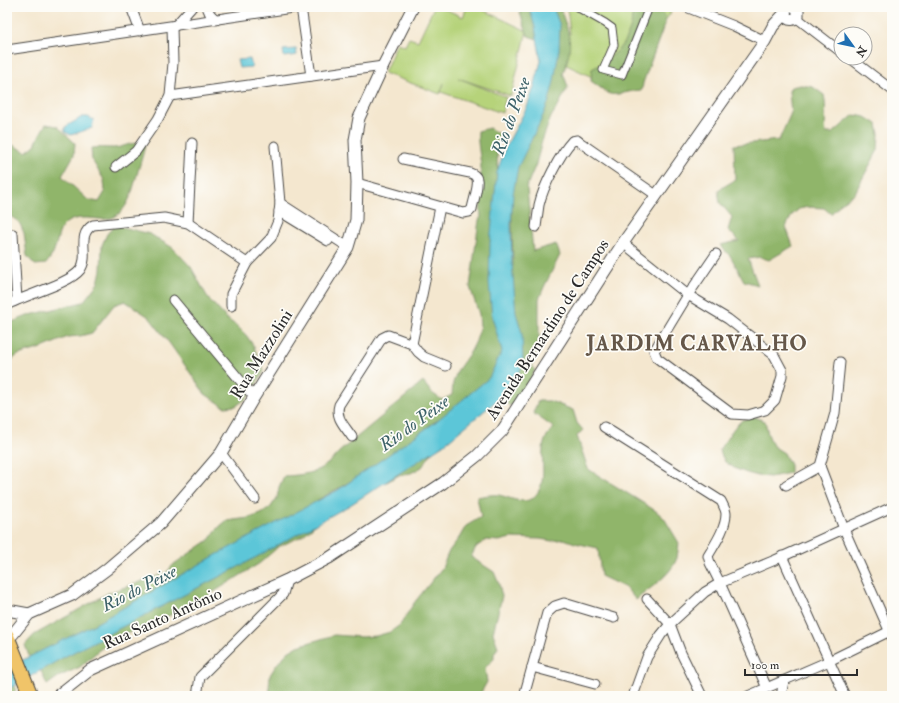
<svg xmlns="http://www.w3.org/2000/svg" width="899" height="703" font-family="'IM FELL Double Pica',serif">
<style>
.green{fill:#b6d37a;stroke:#707f52}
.forest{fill:#90b56a;stroke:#5e704a}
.water{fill:#5cc6d8;stroke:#447882}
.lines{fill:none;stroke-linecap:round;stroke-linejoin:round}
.pedestrian-casing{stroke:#494744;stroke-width:9}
.minor-casing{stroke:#494744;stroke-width:11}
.tertiary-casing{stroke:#494744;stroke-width:13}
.primary-casing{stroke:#494744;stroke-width:16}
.pedestrian{stroke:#fff;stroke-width:7}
.minor{stroke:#fff;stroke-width:9}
.tertiary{stroke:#fff;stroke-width:11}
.primary{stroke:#f0c469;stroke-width:14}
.labels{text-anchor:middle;stroke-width:3.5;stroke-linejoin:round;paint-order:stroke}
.street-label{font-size:17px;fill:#2b2b2b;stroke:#fdfcf7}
.water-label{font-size:18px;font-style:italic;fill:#3c6168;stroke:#fdfcf7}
.district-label{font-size:21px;font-weight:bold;letter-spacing:1px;fill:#655749;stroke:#fdfcf7}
</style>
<rect width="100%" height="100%" fill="#fdfcf7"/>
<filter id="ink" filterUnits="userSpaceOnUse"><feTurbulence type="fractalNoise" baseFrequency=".025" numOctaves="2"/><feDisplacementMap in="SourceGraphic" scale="8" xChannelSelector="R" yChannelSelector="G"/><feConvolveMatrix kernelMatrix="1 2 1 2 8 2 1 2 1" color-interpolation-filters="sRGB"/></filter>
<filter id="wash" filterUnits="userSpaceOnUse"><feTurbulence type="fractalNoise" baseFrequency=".012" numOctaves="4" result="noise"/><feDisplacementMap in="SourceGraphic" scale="16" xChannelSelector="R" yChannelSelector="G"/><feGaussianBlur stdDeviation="0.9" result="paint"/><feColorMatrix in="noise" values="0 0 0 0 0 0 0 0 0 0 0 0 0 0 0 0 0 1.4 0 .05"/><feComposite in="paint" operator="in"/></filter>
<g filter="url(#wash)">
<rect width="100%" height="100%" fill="#f4e7cf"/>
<g class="green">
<polygon points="434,7 440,7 463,17 467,7 477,7 527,31 511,96 458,78 506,97 502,113 441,92 444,83 440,94 384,73 397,43 405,46 409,38 418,41"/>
<polygon points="567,7 670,7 672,8 670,14 657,31 618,89 560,62 570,34"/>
</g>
<g class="forest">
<polygon points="518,7 536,7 540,40 528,36"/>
<path d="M543 7H560C562 16 567 25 569 35 571 47 568 62 563 73L568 87 558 106 551 117 542 141 536 164 526 188 527 189 533 251 556 244 560 255 544 287 539 299V340L532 366 535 370 517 403 510 406 500 397 481 395 428 426 435 448 422 467 411 473 399 475 387 482 375 481 365 476 353 480 316 501 315 502 318 514 314 526 302 536 278 547 260 563 190 607 168 616 155 624 119 636 99 650 80 667 58 677 47 685 38 664 29 656 25 645 34 635 108 593 166 573 174 564 209 540 217 529 226 521 249 518 261 514 270 508 277 498 279 487 284 476C309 475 324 471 339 452L423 382 432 393 442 400 452 395 453 383 457 371 471 351 476 341 480 327 479 314 470 287 479 220 481 217C479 200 481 183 481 166 480 154 477 143 478 131L489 128 499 134 497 145 500 280 513 266 511 180 547 91Z"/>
<path d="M638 7C655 7 657 3 666 20L643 83 642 90C633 90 616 96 610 94 604 91 597 85 591 81L592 69C610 60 623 49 630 29 634 18 628 18 638 7Z"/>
<path d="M801 85 813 87 824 95C827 108 824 120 826 133H833L854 115 866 117 877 124 879 134 878 150 860 183 855 193 842 202 831 214 824 208 808 207 799 209 792 215 786 227 793 246 769 260 760 257 748 259 758 285 744 281 731 257 720 245 739 241 728 230 732 217 720 203 718 190 735 180 734 145 779 140 791 113 789 91 791 87Z"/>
<path d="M46 124 57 126 75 143 74 155 62 176 88 200 99 202 105 192 104 180 92 160 91 148C99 147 106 148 114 148 126 147 132 140 145 145 143 156 139 167 136 178 131 197 124 222 99 219 89 218 75 216 66 223 57 230 58 243 53 253 51 257 49 260 46 264L35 265 27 256 24 233 19 222 7 214V142L26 152 35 145 40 134Z"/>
<polygon points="115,225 150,234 173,248 191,267 208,298 227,319 237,326 246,335 253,345 264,371 247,398 236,406 225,407 205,394 170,344 149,317 125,301 114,305 92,333 80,336 68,337 42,348 18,355 7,363 7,324 30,315 83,302 98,283 101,270 102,245 107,234"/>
<path d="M538 401H550L573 410 577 423 583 430 577 436 588 469 656 511 664 518 679 543C678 548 678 553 677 558 671 576 649 588 636 600L626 588 601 576 598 548 575 543 564 539 552 541 540 539 511 538 499 541 486 540 476 547 471 557 494 572 499 584 502 596 493 633 498 647 494 654V659L485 668 487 682 479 696H271L269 688 270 675 277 664 288 652 298 646 334 635 362 637 376 636 390 632 400 625 414 603 442 568 449 551 459 538 466 526 481 517 477 497C483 496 492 494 499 495 512 498 528 508 538 492 550 474 533 444 554 428L533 413Z"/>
<polygon points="755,417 765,421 768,434 773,446 784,453 790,465 790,473 771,477 758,476 747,473 736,469 725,462 719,450 734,428 742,420"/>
<polygon points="7,643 16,684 14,696 7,696"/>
</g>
<g class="water">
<polygon points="529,7 553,7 560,26 559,50 554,81 549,101 541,120 518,167 513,194 511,225 512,263 516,313 522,333 523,365 507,392 443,445 350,505 244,564 64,657 7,690 7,668 95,624 216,555 338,490 434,423 489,378 502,351 492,317 489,283 490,242 497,172 505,148 527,107 534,87 541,61 535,27"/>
<polygon points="296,49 297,55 284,57 283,50"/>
<polygon points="250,59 252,67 239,68 237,60"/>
<polygon points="82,117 88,117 94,120 92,128 71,135 65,132 65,127"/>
</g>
</g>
<g filter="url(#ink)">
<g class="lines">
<g class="pedestrian-casing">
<polyline id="pedestrian" points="577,7 605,23 612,28 614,45 603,70 622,75 649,7"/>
</g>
<g class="minor-casing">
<g id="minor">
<polyline points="131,7 140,31"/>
<polyline points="207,7 210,14 216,20"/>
<polyline points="301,7 311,76"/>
<polyline points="686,7 734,26 765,41"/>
<polyline points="797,18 841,52"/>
<polyline points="175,26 192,7"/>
<polyline points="7,50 299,7"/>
<polyline points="850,58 892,90"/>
<polyline points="170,96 383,66"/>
<polyline points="116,167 136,151 158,119 170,96 173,63 172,27"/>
<path d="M357 183 463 213 469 212 472 209C473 202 479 186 477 179 476 175 473 174 470 173L403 159"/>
<polyline points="280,203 348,247"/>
<polyline points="279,211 328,241"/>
<polyline points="188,223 192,143"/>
<path d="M536 227C537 220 538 212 539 205 543 187 560 154 572 141L577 140 581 143 656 195"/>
<polyline points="13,234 17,300"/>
<polyline points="623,243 688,295 728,319 774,355 782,370 782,376 775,400 765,410 748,415 732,414 657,358 654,351 688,295 716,254"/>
<polyline points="173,300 254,397"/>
<path d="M7 305C25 295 69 284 80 270 91 255 75 236 93 225L164 218 188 223 247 263"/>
<polyline points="231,306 231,294 247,263 271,238 278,221 280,203 275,146"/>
<polyline points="412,344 440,207"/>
<path d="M604 427 721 501C723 505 726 510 726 514 726 528 715 544 708 556L710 563 720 583 767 688"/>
<path d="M352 437C345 426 335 418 339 405L382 338 388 335 412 344 418 352 424 357 446 366"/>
<polyline points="221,453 255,499"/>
<polyline points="820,466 844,529 892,637"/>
<polyline points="786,485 820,466 835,413 840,362"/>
<polyline points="782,556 845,696"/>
<polyline points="647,599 670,624 681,653 702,696"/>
<polyline points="532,667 595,684"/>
<polyline points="197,696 200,677 283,594 287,580"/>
<polyline points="524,696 547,613 555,606 564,603 614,618"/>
<polyline points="633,696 647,657 661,635 670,624 705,592 720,583 775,560 892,507"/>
<polyline points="748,696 829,661 892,630"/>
<polyline points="781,696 784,681"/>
</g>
</g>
<g class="tertiary-casing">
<g id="tertiary">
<path d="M787 8C781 17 791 24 798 16V10L795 7"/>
<polyline points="7,610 29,614"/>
<polyline points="8,637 13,634 29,614 72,595 107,569 161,523 221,453 254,397 348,247 356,220 357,183 355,140 359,118 383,66 413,7"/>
<polyline points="57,696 90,670 287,580 329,558 443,483 477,456 502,431 623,243 765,41 773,26 785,13"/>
</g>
</g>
<g class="primary-casing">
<polyline id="primary" points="7,636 31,696"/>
</g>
<use href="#pedestrian" class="pedestrian"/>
<use href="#minor" class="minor"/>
<use href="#tertiary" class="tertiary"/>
<use href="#primary" class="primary"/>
</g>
</g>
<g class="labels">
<g class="street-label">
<text transform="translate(547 329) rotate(-57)" y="6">Avenida Bernardino de Campos</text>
<text transform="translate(261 354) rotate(-58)" y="6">Rua Mazzolini</text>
<text transform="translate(162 618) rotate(-24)" y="6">Rua Santo Antônio</text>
</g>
<g class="water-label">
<text transform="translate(511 116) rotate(-70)" y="6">Rio do Peixe</text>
<text transform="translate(414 423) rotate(-36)" y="6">Rio do Peixe</text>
<text transform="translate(139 588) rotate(-27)" y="6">Rio do Peixe</text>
</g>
<g class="district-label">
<text x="697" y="350">JARDIM CARVALHO</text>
</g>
</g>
<rect width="899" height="703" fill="none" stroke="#fdfcf7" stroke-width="24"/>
<g transform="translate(853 46) rotate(123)"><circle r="19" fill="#fdfcf7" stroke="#a9a8a5"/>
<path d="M0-3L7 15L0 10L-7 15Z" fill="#1f6fb2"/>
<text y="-6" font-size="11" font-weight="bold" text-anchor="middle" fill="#2b2b2b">N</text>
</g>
<path d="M745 669v6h112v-6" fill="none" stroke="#2b2b2b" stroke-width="2"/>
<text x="751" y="669" font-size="12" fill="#2b2b2b" stroke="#fdfcf7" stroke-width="3" paint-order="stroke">100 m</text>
</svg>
